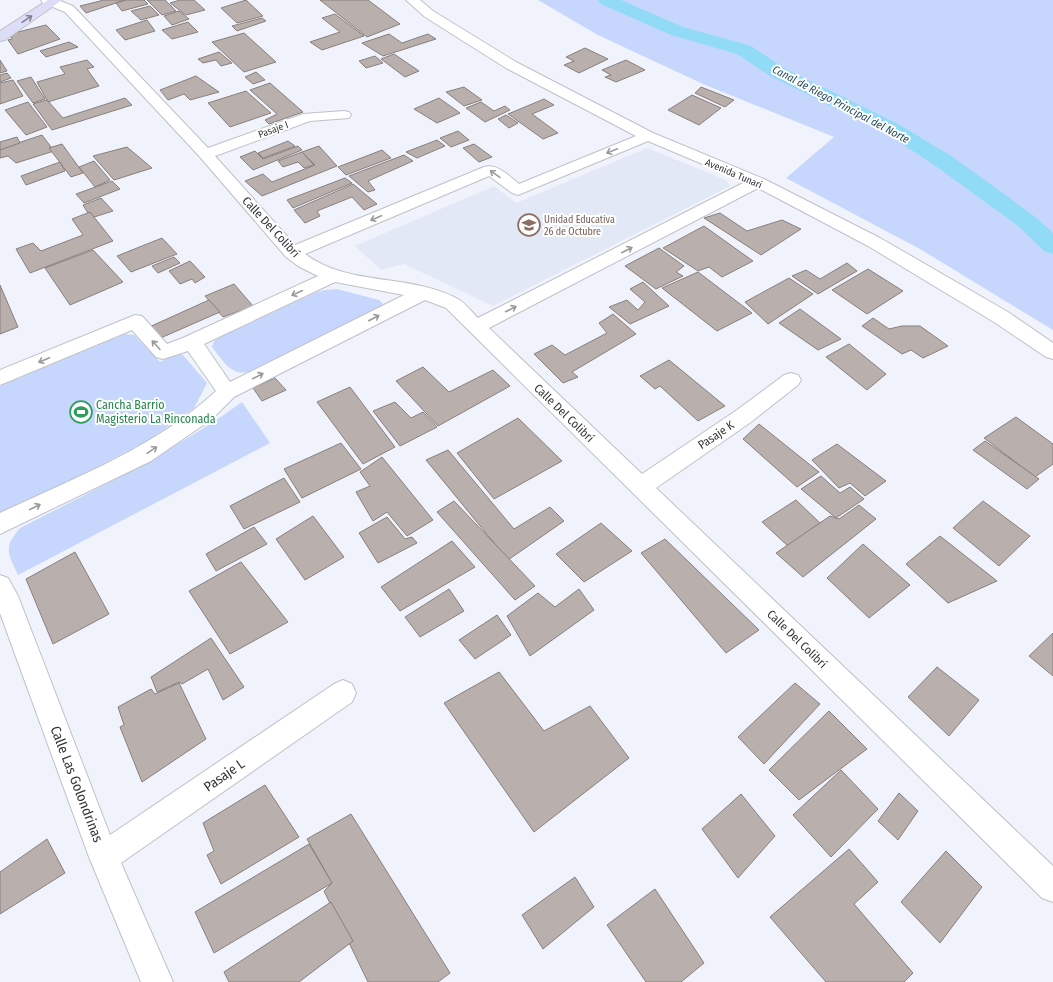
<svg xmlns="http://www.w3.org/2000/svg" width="1053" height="982" font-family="'Fira Sans Condensed',sans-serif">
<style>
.built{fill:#e3e8f7}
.green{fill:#c7d6fc}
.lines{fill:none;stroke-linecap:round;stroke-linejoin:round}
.canal{fill:#91dbf7;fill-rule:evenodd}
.building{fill:#b9b0ae;stroke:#887f7d}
.minor-casing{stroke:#bec1c8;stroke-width:2}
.secondary-casing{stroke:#bec1c8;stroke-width:2}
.minor{fill:#fff;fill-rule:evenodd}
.secondary{fill:#deddf7;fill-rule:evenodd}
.oneway{stroke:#81818e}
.oneway2{stroke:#9a9a9c}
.labels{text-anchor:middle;stroke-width:4;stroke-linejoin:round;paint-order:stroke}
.far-street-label{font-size:10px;fill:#353639;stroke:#fff}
.far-education-label{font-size:10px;fill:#785e54;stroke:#fff;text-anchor:start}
.far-water-label{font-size:11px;font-style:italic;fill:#234d5d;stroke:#fff}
.street-label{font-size:12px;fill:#353639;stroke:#fff}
.leisure-label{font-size:12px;fill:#27864d;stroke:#fff;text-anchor:start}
.near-street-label{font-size:14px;fill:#353639;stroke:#fff}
</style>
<rect width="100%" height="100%" fill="#f0f3fb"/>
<polygon class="built" points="647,148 726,180 730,186 493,306 404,264 381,270 355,246 494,186 516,203"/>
<g class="green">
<polygon points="538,0 1053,0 1053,330 920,249 786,178 834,137 703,84 598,35"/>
<path d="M337 289 379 300 383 304 381 308 249 372C230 376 223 360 212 347L214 341 218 338 317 292 324 290Z"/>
<polygon points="125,334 134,335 160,362 173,355 182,354 207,383 194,408 149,440 15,509 0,514 0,386"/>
<path d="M242 402 270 443 18 575C8 553 3 548 20 528 96 489 173 452 242 402Z"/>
</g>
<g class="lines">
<polygon class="canal" points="598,0 621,0 683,27 751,46 784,68 898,124 953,157 1034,216 1053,233 1053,254 1044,251 1018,226 937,167 884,132 770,76 737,54 671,35 601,4"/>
</g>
<g class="building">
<polygon points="104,0 125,0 86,13 80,6"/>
<polygon points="126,0 144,0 148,4 122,11 116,3"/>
<polygon points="147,0 165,0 176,11 162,15"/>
<polygon points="180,0 194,0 205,10 186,15 170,3"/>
<polygon points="246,0 263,16 237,23 221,8"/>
<polygon points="320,0 368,0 400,24 367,37"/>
<polygon points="150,6 159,15 141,20 131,11"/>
<polygon points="179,11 189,19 172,25 164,16"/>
<polygon points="335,14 364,36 322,50 310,42 340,32 322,18"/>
<polygon points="262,18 266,21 237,31 232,26"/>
<polygon points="147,20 155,31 125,40 116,30"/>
<polygon points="188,22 198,32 172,39 162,30"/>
<polygon points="46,25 60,39 18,54 8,40 12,39 10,34"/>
<polygon points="244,33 276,62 244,72 212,42"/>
<polygon points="389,34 402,43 428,34 436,39 383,56 362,43"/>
<polygon points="69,42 78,47 46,57 40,51"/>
<polygon points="585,48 608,59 579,73 564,65 574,61 566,57"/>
<polygon points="219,52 232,63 221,66 216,60 203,63 198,59"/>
<polygon points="394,54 419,71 405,77 381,59"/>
<polygon points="375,56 383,63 366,68 359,61"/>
<polygon points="0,60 7,71 0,73"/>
<polygon points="87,60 94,67 87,69 99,86 48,102 37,82 65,74 60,67"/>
<polygon points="626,60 645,70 616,82 605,77 611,75 602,70"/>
<polygon points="256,72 265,80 253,84 245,77"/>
<polygon points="7,73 11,78 0,82 0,75"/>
<polygon points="196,76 219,92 190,100 184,94 168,100 160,90"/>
<polygon points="31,77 45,99 33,103 17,81"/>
<polygon points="13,80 23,96 0,104 0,83"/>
<polygon points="270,83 303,112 269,124 265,120 277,114 250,90"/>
<polygon points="464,87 482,100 464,106 446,92"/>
<polygon points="701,87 734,100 725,107 695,93"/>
<polygon points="246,91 271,113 230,127 208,103"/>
<polygon points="692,95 721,108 699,125 668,110"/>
<polygon points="125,98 132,105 52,130 33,104 47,100 63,118"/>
<polygon points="439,98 460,113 437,123 414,109"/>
<polygon points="544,99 554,105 532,114 558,133 543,139 508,114"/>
<polygon points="28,102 47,127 26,135 5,110"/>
<polygon points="481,102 494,111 505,106 510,110 485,122 466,108"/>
<polygon points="506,115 518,123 509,128 498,119"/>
<polygon points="458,131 469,140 451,147 440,138"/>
<polygon points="42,135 54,151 16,163 8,156 0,158 0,149"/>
<polygon points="17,137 20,143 0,150 0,142"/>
<polygon points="437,140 445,146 417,158 406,152"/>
<polygon points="288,141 295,146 263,158 258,153"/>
<polygon points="62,144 83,173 71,177 49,148"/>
<polygon points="474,144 492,157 479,162 463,148"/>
<polygon points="298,146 302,150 253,170 240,157 255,151 263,159"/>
<polygon points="319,146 337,166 262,196 245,181 263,174 272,182 315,165 302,152"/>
<polygon points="127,147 152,168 114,180 93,156"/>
<polygon points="382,150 391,158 346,175 338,167"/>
<polygon points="302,152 314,165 304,168 298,162 283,167 278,161"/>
<polygon points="404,155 413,161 368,181 375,190 368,192 349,176"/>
<polygon points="94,161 110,180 95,187 79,167"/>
<polygon points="60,162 65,171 26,185 21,176"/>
<polygon points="345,178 352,183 293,208 287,200"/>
<polygon points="112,181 120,189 84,203 76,194"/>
<polygon points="353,184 377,204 364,210 352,197 317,211 320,216 305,223 294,210"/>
<polygon points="101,198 113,211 91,218 83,205"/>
<polygon points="90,212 113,241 30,273 16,249 33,243 41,251 83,235 72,219"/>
<polygon points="720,213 747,231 782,220 801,229 761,255 704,218"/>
<polygon points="704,226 753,261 722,277 709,267 698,271 663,248"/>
<polygon points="162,238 177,254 131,272 117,256"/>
<polygon points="659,248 684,266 676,272 683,276 656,289 625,266"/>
<polygon points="93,250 123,282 70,305 45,268"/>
<polygon points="174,257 180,263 158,273 152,266"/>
<polygon points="190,261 205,277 195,283 192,279 180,284 169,271"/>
<polygon points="847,263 857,271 818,294 792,276 806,270 820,279"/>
<polygon points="868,269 903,291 867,314 832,290"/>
<polygon points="698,272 752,313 717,331 662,288"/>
<polygon points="789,278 813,294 768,324 745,302"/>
<polygon points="643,282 669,306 630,324 609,307 627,300 638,310 645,302 630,289"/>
<polygon points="234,284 253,306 223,317 205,296"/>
<polygon points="0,285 18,327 0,334"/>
<polygon points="209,300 220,312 156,340 147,328"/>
<polygon points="800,309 841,339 818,350 779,323"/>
<polygon points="613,314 636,334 572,372 578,377 563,383 534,354 552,345 565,355 607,333 599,323"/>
<polygon points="873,318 889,329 902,326 920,326 948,346 923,358 911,350 902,354 862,326"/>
<polygon points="849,344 886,374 867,390 826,357"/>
<polygon points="669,360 725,406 698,421 660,386 655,389 640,376"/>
<polygon points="423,367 449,392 493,370 510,386 438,426 396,381"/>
<polygon points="275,378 286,390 262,401 253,388"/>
<polygon points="350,387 395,447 363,464 317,402"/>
<polygon points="395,402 411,418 423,412 437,427 400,446 373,411"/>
<polygon points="1016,417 1053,444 1053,464 1035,477 984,438"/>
<polygon points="518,418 562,461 494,499 457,453"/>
<polygon points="759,424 819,472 797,487 743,439"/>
<polygon points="985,441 1039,479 1027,489 973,450"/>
<polygon points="341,443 361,469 302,498 284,469"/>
<polygon points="837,444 886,481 865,496 850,483 839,488 812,460"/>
<polygon points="448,450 514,529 550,507 564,521 508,560 426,460"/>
<polygon points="382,457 433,520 407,536 387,512 373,521 356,492 370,486 360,472"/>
<polygon points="821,476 840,493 850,487 864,499 836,518 801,489"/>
<polygon points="284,478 300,502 244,529 230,506"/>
<polygon points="796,500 820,523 789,547 762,522"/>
<polygon points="454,501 535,586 515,600 437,512"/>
<polygon points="983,501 1030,536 999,566 953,528"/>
<polygon points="859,505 876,519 803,577 776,553 830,516 839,519"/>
<polygon points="313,516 344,557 305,580 276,539"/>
<polygon points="387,517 405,539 412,537 417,543 378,563 359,533"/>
<polygon points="601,523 632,551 584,582 556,554"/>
<polygon points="254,527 267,544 216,571 206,554"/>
<polygon points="940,536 997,581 948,603 906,564"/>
<polygon points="665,539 759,630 726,653 641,553"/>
<polygon points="452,541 475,567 400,611 381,587"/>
<polygon points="863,544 910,585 869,618 827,578"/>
<polygon points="75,552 109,614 53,644 26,579"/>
<polygon points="241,562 288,622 230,654 189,591"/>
<polygon points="449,589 464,611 420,637 405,617"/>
<polygon points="579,589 594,610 530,656 507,616 538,593 555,607"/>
<polygon points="497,615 511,635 475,659 459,640"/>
<polygon points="1053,633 1053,676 1029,656"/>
<polygon points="211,638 244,687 223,700 208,669 182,684 179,682 157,692 151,677"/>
<polygon points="937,667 979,700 949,736 908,697"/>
<polygon points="499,672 544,731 590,706 629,758 534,832 444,703"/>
<polygon points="179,683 206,739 142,782 120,727 124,725 118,707 151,689 155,694"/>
<polygon points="795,683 820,704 764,764 738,737"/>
<polygon points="829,711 867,749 799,800 769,770"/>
<polygon points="841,770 878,809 831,857 793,815"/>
<polygon points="265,785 299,837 221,884 207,855 214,851 203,823"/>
<polygon points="899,793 918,811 898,840 878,821"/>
<polygon points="741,794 775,836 738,878 702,829"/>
<polygon points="351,814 450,973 438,982 368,982 324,891 332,883 307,839"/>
<polygon points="47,839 65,873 0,914 0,872"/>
<polygon points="309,844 332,883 214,953 195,912"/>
<polygon points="849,849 878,882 854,904 913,973 904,982 826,982 770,917"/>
<polygon points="946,851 982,887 940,943 901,902"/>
<polygon points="575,877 594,907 543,949 522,915"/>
<polygon points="655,889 704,963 681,982 646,982 607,925"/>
<polygon points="331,902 353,941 299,982 229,982 224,972"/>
</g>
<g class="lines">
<g class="minor-casing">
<g id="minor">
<path d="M41 0H58L73 6 208 148 303 114 344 111 349 112 351 115 349 118 310 121 215 156 295 245 484 167C497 163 509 176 519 184L636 136 506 68 425 17 406 0H420L433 11 516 62 653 133 764 179 880 238 1008 312 1053 343V359L1046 357 994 322 868 246 758 188 489 328 642 474 737 410 784 375 791 373 798 375 801 380 798 385 751 422 656 488 1053 866V902L1042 898 446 308 425 300 234 397 212 419 151 461 0 534V513C74 478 155 448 216 391L188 351 163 359 156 357 132 330 0 385V370L135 315 142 316 167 344 185 337 318 276 298 266 286 257 200 157 65 12 43 3ZM648 141 745 182 478 318C472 312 465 303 458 299 410 273 349 287 305 254L489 176 512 193 518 195ZM335 282 404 295 230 382 204 344Z"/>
<polygon points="0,575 8,578 18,596 110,835 334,684 343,680 352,684 356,693 352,702 121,863 173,982 141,982 89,857 0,613"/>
</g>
</g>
<g class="secondary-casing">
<polygon id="secondary" points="48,0 62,0 5,40 0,41 0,31"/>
</g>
<use href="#minor" class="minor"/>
<use href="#secondary" class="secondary"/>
</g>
<defs><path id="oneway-shaft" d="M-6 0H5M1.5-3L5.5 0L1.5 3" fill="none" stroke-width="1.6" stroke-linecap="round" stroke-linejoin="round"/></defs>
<use class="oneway" href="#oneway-shaft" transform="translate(27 19) rotate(-34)"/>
<g class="oneway2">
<use href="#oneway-shaft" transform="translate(612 151) rotate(158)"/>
<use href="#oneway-shaft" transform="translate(495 174) rotate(-145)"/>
<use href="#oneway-shaft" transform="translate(376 218) rotate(157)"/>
<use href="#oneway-shaft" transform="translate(627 250) rotate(-27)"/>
<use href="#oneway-shaft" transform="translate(297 293) rotate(155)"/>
<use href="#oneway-shaft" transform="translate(511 309) rotate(-27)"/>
<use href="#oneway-shaft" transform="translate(374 318) rotate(-27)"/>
<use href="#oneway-shaft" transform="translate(156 345) rotate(-132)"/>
<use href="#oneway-shaft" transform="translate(44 360) rotate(157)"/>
<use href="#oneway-shaft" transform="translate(258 376) rotate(-27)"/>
<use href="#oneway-shaft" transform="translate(152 450) rotate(-34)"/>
<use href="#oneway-shaft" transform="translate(35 507) rotate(-26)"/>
</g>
<defs>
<g id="school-ring" transform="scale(1.15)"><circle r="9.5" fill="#fff" stroke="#8d6e63" stroke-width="1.5"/><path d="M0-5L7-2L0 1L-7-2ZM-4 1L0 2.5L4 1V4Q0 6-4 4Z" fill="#8d6e63"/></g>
<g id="stadium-ring" transform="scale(1.15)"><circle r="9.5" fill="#fff" stroke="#2e9e5b" stroke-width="1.5"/><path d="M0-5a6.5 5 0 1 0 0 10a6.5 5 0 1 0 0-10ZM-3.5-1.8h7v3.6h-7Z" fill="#2e9e5b"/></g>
</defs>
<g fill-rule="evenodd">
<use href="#school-ring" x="529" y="225"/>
<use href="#stadium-ring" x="81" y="412"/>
</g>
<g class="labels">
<g class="far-street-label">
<text transform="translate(273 129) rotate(-20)" y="4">Pasaje I</text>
<text transform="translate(734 173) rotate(23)" y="4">Avenida Tunari</text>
</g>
<g class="far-education-label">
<text x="544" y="223">Unidad Educativa<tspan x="544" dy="12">26 de Octubre</tspan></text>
</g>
<g class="far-water-label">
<text transform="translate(841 104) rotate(28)" y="4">Canal de Riego Principal del Norte</text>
</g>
<g class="street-label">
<text transform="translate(271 227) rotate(47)" y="4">Calle Del Colibrí</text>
<text transform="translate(564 413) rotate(44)" y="4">Calle Del Colibrí</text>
<text transform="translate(716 435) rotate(-34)" y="4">Pasaje K</text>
<text transform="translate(797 639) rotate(44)" y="4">Calle Del Colibrí</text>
</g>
<g class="leisure-label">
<text x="96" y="409">Cancha Barrio<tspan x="96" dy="14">Magisterio La Rinconada</tspan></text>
</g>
<g class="near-street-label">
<text transform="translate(224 775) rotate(-35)" y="5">Pasaje L</text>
<text transform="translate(77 784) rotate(69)" y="5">Calle Las Golondrinas</text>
</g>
</g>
</svg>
